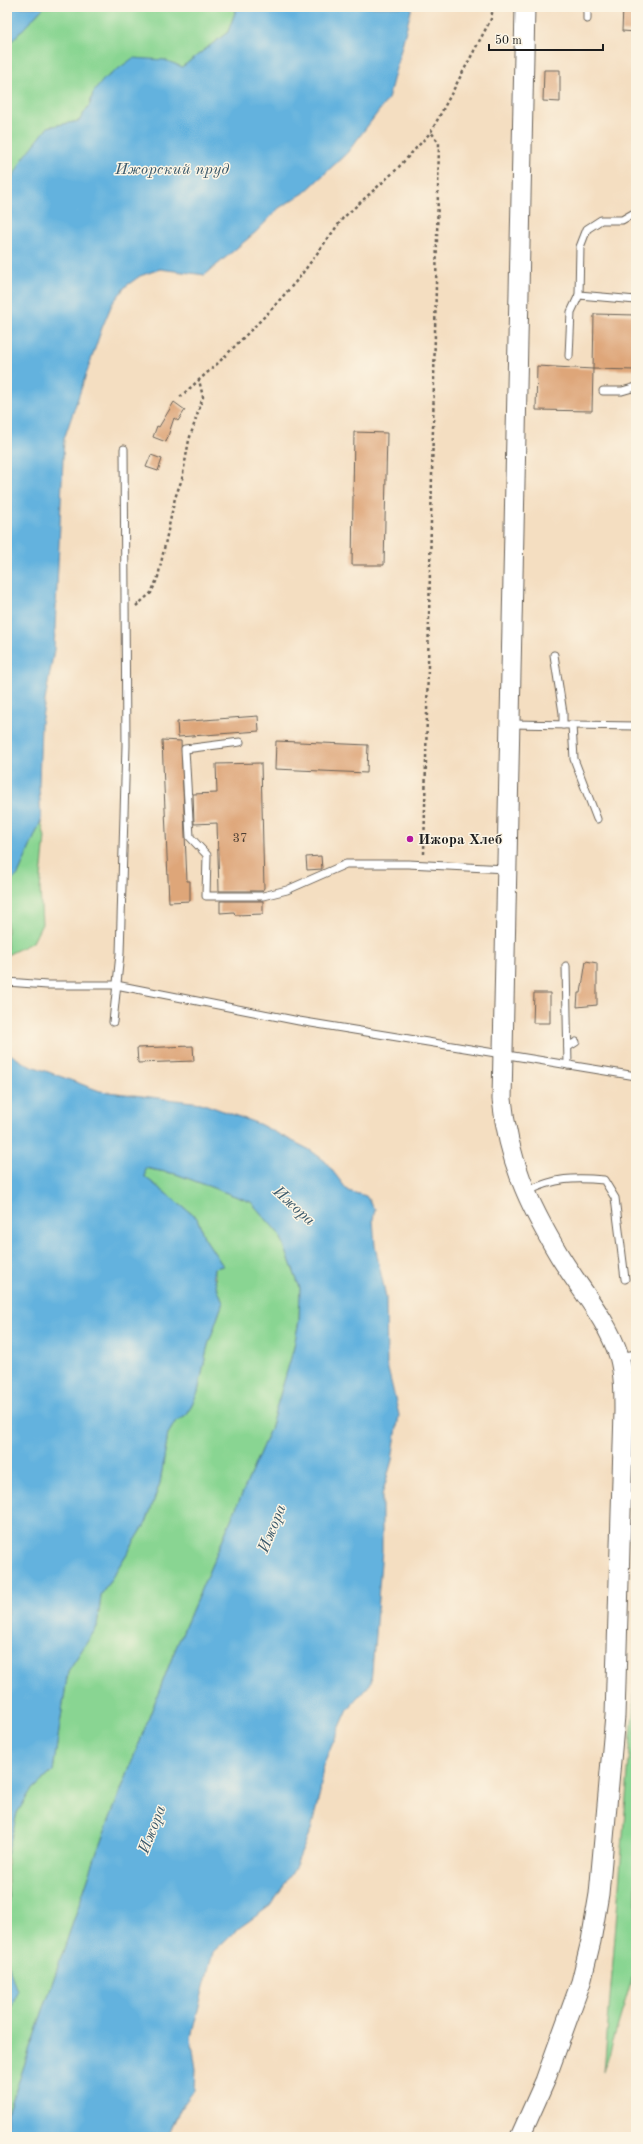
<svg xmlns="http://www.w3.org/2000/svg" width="643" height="2144" font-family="'Old Standard TT',serif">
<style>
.green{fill:#89d592;stroke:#527857}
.water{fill:#64b2de;stroke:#40677d}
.building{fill:#dea679}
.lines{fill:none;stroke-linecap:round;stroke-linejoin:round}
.service-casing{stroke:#686056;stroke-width:9}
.secondary-casing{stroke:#686056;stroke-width:21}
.path{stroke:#686056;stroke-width:2.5;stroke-dasharray:3 3;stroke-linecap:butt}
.service{stroke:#fff;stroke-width:7}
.secondary{stroke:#fff;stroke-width:19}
.poi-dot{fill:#b5179e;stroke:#fcf5e5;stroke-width:1.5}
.labels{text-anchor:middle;stroke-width:3;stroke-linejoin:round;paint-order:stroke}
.number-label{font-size:13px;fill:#4c3e33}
.poi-label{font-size:15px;font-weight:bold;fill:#1c1c1c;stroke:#fcf5e5;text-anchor:start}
.water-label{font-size:16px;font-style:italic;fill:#39586a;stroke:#fcf5e5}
</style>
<rect width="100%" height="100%" fill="#fcf5e5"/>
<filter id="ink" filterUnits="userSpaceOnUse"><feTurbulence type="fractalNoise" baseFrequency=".025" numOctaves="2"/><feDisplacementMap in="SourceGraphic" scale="8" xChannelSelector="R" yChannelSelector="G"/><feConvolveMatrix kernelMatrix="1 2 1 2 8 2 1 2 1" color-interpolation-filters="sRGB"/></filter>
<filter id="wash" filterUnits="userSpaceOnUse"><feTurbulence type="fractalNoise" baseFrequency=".012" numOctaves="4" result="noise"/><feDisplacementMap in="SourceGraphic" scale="16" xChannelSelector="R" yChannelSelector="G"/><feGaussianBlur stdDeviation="0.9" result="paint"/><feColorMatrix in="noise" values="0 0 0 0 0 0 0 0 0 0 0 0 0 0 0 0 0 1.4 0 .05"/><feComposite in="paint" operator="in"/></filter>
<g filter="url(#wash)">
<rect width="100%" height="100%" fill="#f4dec1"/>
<g class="green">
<polygon points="44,7 237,7 228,32 182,67 164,60 93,93 90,104 79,121 48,127 7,188 7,46"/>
<polygon points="41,821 45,837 40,889 42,924 33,942 7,955 7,884 18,875"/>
<polygon points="144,1168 176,1174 251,1202 280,1235 300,1288 299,1321 293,1351 270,1429 175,1650 97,1852 7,2116 7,1915 9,1914 7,1856 17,1813 30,1792 53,1771 68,1671 97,1627 101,1595 146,1523 160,1483 168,1434 175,1422 187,1414 198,1392 208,1345 223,1302 216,1285 214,1268 223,1266 204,1237 197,1218 145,1177"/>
<polygon points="636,1674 636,1965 604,2072"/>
</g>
<g class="water">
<polygon points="7,7 44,7 7,46"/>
<polygon points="237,7 412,7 388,99 347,153 304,193 279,208 257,231 205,275 160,269 140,276 126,286 112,304 102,328 64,439 54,650 41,723 39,785 41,821 18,875 7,884 7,188 22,160 48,127 79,121 90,104 93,93 103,80 133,58 165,60 182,67 228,32"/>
<polygon points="7,1052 24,1063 100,1091 201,1103 259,1124 310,1150 325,1161 348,1191 366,1196 375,1210 373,1219 375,1246 386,1297 387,1365 399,1415 392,1460 382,1495 382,1550 371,1683 348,1709 323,1765 320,1792 311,1830 294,1870 270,1906 235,1931 213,1952 191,2037 196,2069 195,2089 181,2108 167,2137 7,2137 7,2116 97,1852 175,1650 270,1429 293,1351 299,1321 300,1288 280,1235 251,1202 176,1174 145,1168 145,1177 197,1218 204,1237 223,1266 214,1268 213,1275 216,1285 223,1302 208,1345 198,1392 187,1414 175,1422 168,1434 160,1483 146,1523 101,1595 97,1627 68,1671 53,1771 30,1792 17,1813 7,1856"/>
<polygon points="7,1891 9,1914 8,1965 17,1991 7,2022"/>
</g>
<g id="blocks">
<g class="building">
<polygon points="623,7 636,7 636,32 622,31"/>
<polygon points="544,70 560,70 560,102 543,101"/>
<polygon points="594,314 636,315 635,370 593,369"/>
<polygon points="537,366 593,369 592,411 536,410"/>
<polygon points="174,402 185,410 178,421 174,418 166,442 153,437 157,426 159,427"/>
<polygon points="354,432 387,433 384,565 352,565"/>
<polygon points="151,455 162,459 158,471 146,467"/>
<polygon points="258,716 259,731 178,737 177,722"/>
<polygon points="162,740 181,741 187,881 190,881 190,901 169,902"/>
<polygon points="276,741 368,745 367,773 275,769"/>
<polygon points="261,763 264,888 262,891 219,891 217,823 194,824 193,794 217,793 216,764"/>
<polygon points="321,856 322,869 307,870 306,857"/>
<polygon points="220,901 263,901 263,914 235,915 234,912 220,913"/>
<polygon points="586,961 597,963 597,1005 577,1007 578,993 581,993"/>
<polygon points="534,993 550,993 550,1023 533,1023"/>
<polygon points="193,1046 194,1061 138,1063 137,1048"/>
</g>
</g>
</g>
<g filter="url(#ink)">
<use href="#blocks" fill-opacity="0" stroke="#686056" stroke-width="1"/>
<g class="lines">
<g class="service-casing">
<g id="service">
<polyline points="587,19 587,7"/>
<polyline points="579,295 580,247 587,229 601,220 622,220 636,212"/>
<polyline points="569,356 571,312 579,295 636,300"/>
<polyline points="603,391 622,391 636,387"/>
<polyline points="554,655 563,713 563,725"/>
<polyline points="510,724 636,726"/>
<polyline points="572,725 574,759 597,819"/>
<polyline points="240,742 185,749 190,837 207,855 206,896 263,896 287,890 346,864 408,864 506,869"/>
<polyline points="566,966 568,1065"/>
<polyline points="7,982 47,985 116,985 299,1021 636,1076"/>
<polyline points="113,1022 120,954 126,745 124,449"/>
<polyline points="568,1047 576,1042"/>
<path d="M528 1191C555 1178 574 1177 604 1180L615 1198 625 1279"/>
<polyline points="619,1357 636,1354"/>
</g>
</g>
<g class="secondary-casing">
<path id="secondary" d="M520 2137 545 2081 581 1982 591 1941 599 1894 615 1716 624 1411C624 1393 624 1374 619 1356 607 1319 579 1288 559 1255 528 1203 508 1159 502 1099L525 7"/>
</g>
<g class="path">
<polyline points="180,397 217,364 269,312 299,278 343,218 395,171 431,132 491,19 493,7"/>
<polyline points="136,606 151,593 158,577 175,498 182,479 189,440 203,397 199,380"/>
<polyline points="424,854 439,143 431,132"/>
</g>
<use href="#service" class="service"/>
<use href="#secondary" class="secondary"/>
</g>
</g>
<circle class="poi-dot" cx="410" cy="839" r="4"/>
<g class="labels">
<g class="number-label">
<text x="240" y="842">37</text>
</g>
<g class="poi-label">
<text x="418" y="844">Ижора Хлеб</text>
</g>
<g class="water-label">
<text x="172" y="174">Ижорский пруд</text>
<text transform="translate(295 1205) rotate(42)" y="6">Ижора</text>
<text transform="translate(271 1528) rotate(-68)" y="6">Ижора</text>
<text transform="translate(151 1829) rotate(-69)" y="6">Ижора</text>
</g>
</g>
<rect width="643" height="2144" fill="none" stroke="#fcf5e5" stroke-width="24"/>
<path d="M489 44v6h114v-6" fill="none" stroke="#1c1c1c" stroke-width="2"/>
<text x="495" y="44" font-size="12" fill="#1c1c1c" stroke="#fcf5e5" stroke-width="3" paint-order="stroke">50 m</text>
</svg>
